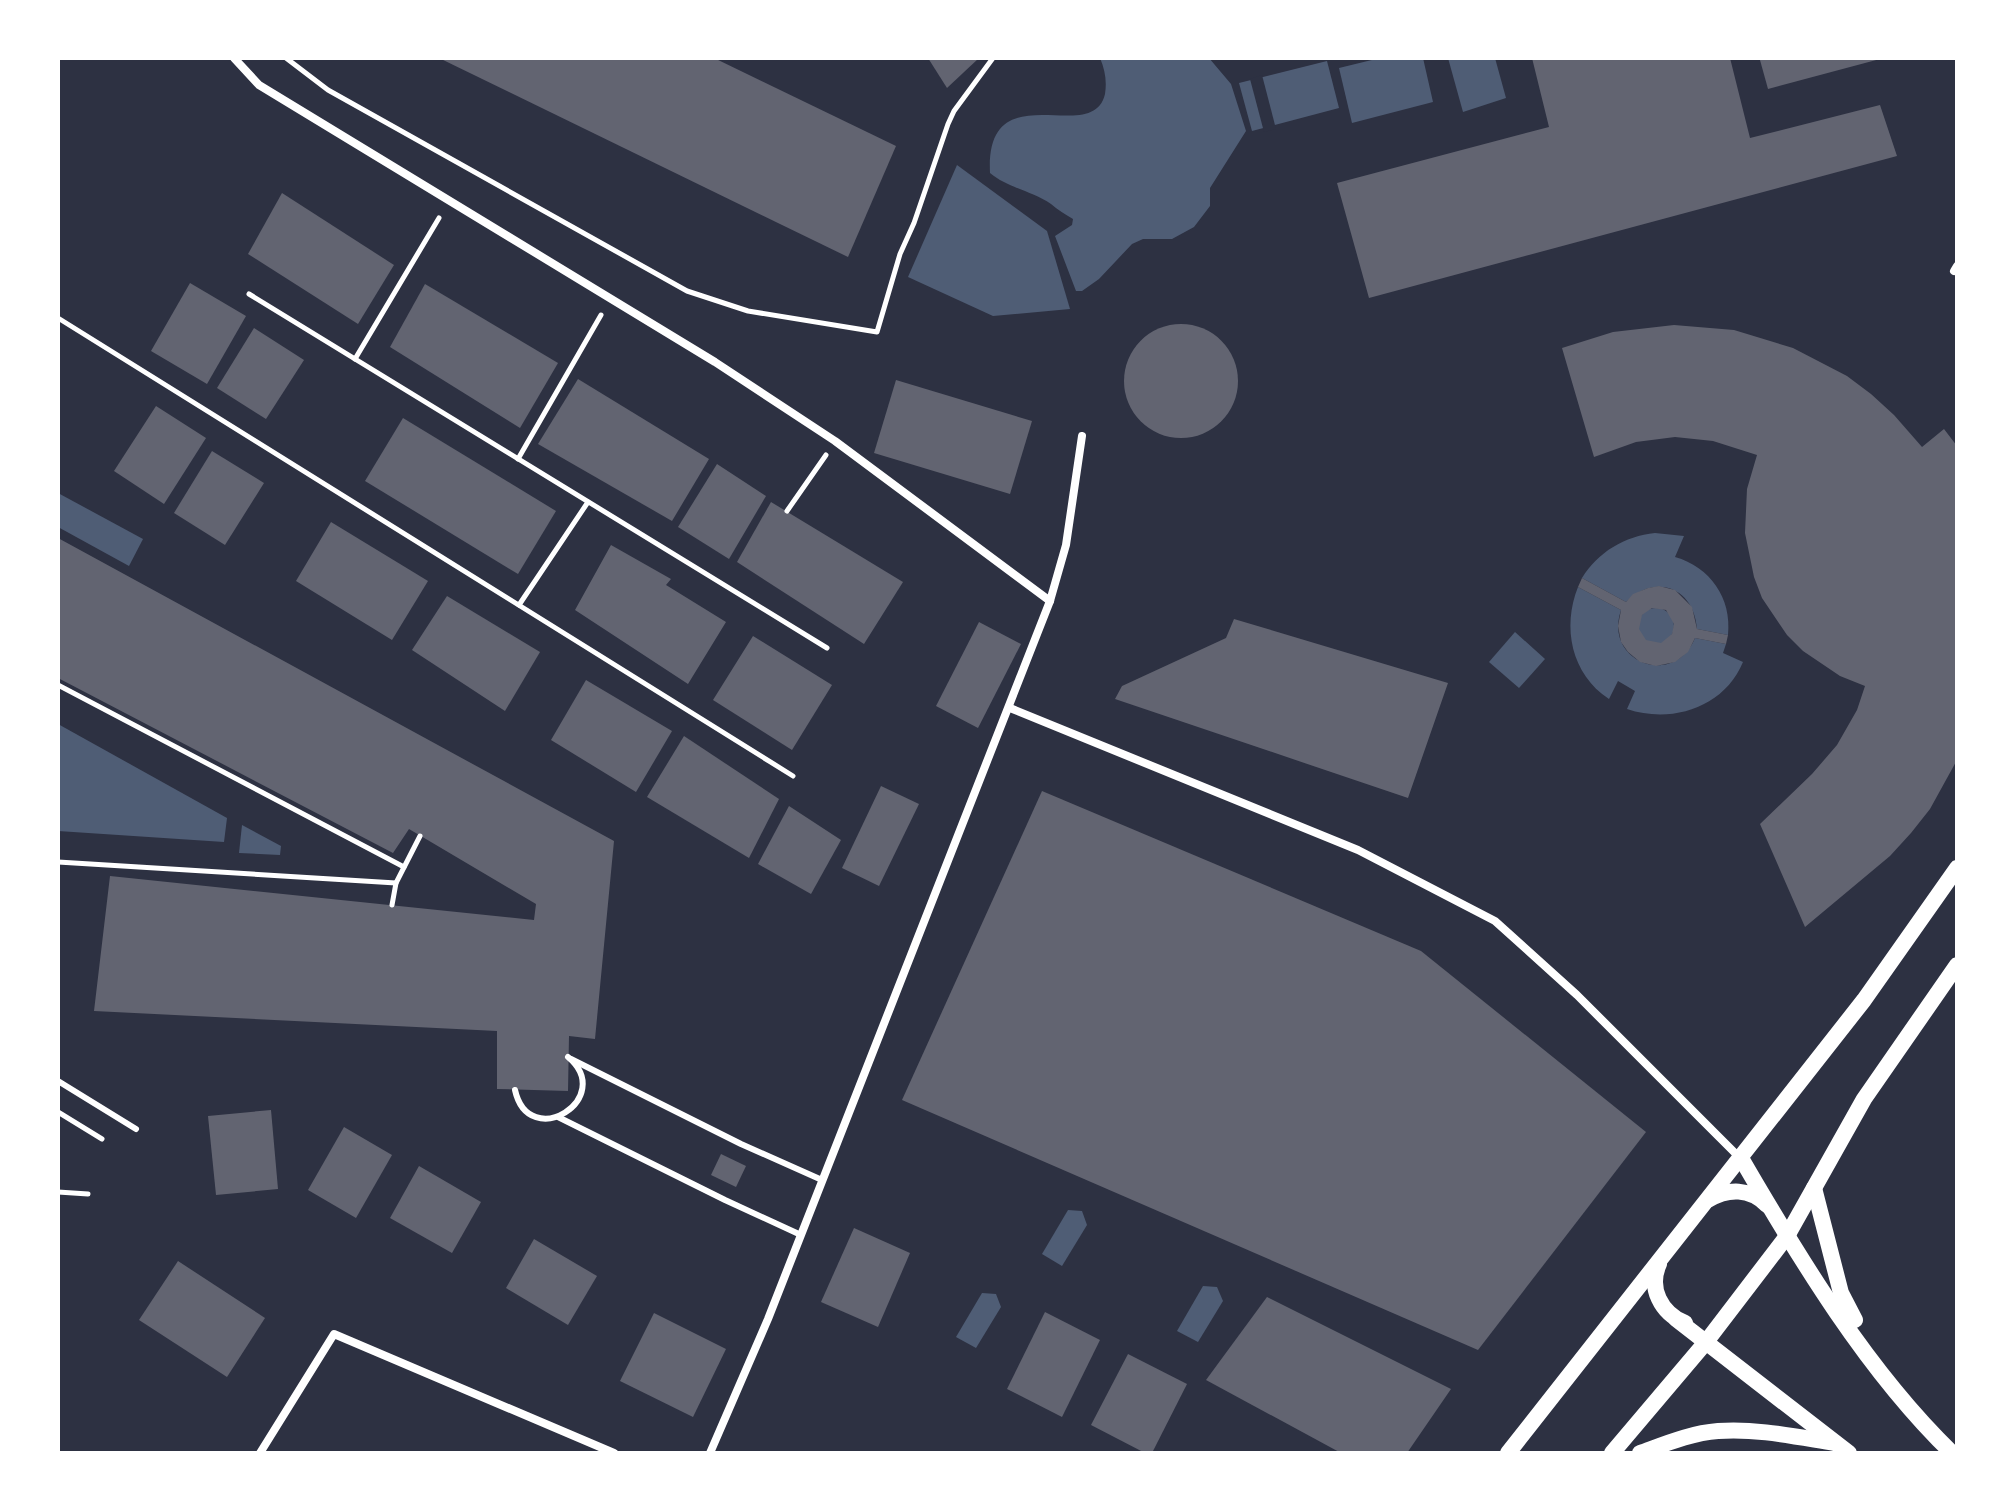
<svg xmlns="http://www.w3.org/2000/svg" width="2015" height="1511" font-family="'DejaVu Sans',sans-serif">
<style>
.water{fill:#4f5d75}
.pier{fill:#2d3142}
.building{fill:#626471;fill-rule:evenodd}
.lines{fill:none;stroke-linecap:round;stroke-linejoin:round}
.path{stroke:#fff;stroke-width:5}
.service{stroke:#fff;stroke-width:6}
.minor{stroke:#fff;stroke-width:8}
.secondary{stroke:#fff;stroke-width:16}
</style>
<rect width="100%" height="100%" fill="#2d3142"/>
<g class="water">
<path d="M1100 58H1209L1231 84 1246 131 1210 188V206L1194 227 1172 239H1143L1132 244 1099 279 1082 291H1076L1055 236 1072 225 1073 219C1065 214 1058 210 1051 204 1032 191 1008 188 990 173 985 70 1093 148 1105 94 1107 81 1105 70 1100 58Z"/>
<polygon points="1380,58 1423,58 1433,102 1352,123 1339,68"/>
<polygon points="1448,58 1495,58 1506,98 1463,112"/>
<polygon points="1327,61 1339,108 1252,131 1239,83"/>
<polygon points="957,165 1047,231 1070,309 993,316 908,277"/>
<polygon points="58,493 143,539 129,566 58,527"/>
<path d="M1655 533 1684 536 1675 557C1710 567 1732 598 1728 635L1697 629C1694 587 1655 573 1626 602L1582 578C1598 552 1625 536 1655 533Z"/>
<path d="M1578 587 1621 610C1603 662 1674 689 1695 638L1726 644 1723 653 1743 662C1724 708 1671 724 1627 709L1635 691 1618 681 1609 699C1571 674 1562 627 1578 587Z"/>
<circle cx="1656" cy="626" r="18"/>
<polygon points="1515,632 1545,659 1519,688 1489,662"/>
<polygon points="58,724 227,818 224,842 58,831"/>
<polygon points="242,825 281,846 280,855 239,853"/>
<polygon points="1068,1210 1082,1211 1087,1225 1062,1266 1042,1254"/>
<polygon points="1203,1286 1217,1287 1223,1301 1198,1342 1177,1331"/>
<polygon points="982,1293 996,1294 1001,1307 976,1348 956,1337"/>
</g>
<polygon class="pier" points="1262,75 1276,129 1264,132 1250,79"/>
<g class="building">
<polygon points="439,58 714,58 896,146 848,257"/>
<polygon points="928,58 979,58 947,88"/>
<polygon points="1532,58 1730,58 1750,138 1880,105 1897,156 1369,298 1337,183 1549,127"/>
<polygon points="1769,58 1880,58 1880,59 1768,89 1760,60"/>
<polygon points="282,193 394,265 358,324 248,254"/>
<polygon points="190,283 246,316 207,384 151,351"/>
<polygon points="425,284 558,363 520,428 390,347"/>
<circle cx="1181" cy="381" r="57"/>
<polygon points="1674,325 1734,330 1793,348 1847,376 1871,394 1894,415 1922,447 1944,429 1957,446 1957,760 1930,809 1911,833 1890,856 1805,927 1760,824 1812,774 1837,745 1857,710 1865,686 1840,676 1803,651 1787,635 1762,598 1754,577 1745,533 1747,489 1757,455 1713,441 1675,437 1636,442 1594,457 1562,348 1613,332"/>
<polygon points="254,328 304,360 266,419 217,388"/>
<polygon points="578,379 709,459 672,521 538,444"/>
<polygon points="896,380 1032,421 1010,494 874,453"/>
<polygon points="156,406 206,438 164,504 114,471"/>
<polygon points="403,418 556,511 518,574 365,481"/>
<polygon points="212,451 264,483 225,545 174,513"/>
<polygon points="717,464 766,496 729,559 678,527"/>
<polygon points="771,502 903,582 864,644 737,562"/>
<polygon points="331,522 428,581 392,640 296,581"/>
<polygon points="58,538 614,841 595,1039 569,1036 568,1091 497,1089 497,1031 94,1011 110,876 534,920 536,904 409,829 393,853 58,678"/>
<polygon points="611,545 671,579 666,585 726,622 688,684 575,610"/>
<path d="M1582 578 1626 602 1633 594 1648 588 1659 586 1675 590 1692 607 1697 629 1728 635 1726 644 1695 638 1688 652 1675 662 1656 666 1640 662 1628 652 1621 642 1618 626 1621 610 1578 587ZM1652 608 1666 610 1674 624 1672 634 1661 643 1646 640 1639 629 1642 615Z"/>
<polygon points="447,596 540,652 505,711 412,650"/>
<polygon points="1234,619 1448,683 1408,798 1115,699 1122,686 1226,638"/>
<polygon points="979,622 1021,644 978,728 936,706"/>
<polygon points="753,636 832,685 792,750 713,700"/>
<polygon points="586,680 672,731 636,792 551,740"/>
<polygon points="684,736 779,799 749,858 647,797"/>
<polygon points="881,786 919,804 879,886 842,868"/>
<polygon points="1042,791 1421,951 1646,1132 1478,1350 902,1100"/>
<polygon points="789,806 841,840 811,894 758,864"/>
<polygon points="271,1110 278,1189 216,1195 208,1116"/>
<polygon points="344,1127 392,1155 356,1218 308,1190"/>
<polygon points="721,1154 746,1166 736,1187 711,1175"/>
<polygon points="419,1166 481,1202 452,1253 390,1218"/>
<polygon points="854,1228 910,1253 878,1327 821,1302"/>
<polygon points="534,1239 597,1276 568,1325 506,1288"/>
<polygon points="178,1261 265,1318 227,1377 139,1320"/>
<polygon points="1267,1297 1451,1389 1407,1453 1341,1453 1206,1380"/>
<polygon points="1045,1312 1100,1340 1062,1417 1007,1389"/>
<polygon points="654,1313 726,1349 693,1417 620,1381"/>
<polygon points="1128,1354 1187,1384 1152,1453 1145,1453 1091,1425"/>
</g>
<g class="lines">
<g class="path">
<polyline points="286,58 328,90 687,291 748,311 877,332 900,254 914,223 948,124 954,111 993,58"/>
<polyline points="249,294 827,648"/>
<polyline points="58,318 793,776"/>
<polyline points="355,359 439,218"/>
<polyline points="518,459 601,315"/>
<polyline points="787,511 826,455"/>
<polyline points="519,605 588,502"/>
<polyline points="58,685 404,867"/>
<polyline points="58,862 396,883 420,836"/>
<polyline points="392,905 396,883"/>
<polyline points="58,1112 102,1139"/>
<polyline points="58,1192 88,1194"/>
</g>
<g class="service">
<polyline points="571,1059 741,1144 822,1180"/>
<polyline points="58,1081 136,1129"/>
<path d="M515 1090C529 1153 617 1098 568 1057"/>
<polyline points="558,1117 725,1200 801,1235"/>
</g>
<g class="minor">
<polyline points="234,58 259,85 715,362 835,441 1050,601"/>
<polyline points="1954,271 1957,266"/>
<polyline points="1010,708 1358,850 1495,921 1577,995 1740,1158"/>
<polyline points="260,1453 334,1334 614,1453"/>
<polyline points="710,1453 768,1319 1050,601 1066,545 1082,436"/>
</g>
<g class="secondary">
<path d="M1741 1158C1799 1258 1868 1372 1952 1453"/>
<polyline points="1814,1188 1841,1293 1855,1320"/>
<path d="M1708 1200C1728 1188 1750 1188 1767 1205"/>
<path d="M1659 1264C1648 1288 1661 1313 1685 1323"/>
<polyline points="1676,1319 1849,1453"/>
<polyline points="1508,1453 1864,1000 1957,868"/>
<polyline points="1612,1453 1706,1342 1787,1236 1864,1099 1957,965"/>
<path d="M1640 1453C1665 1444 1691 1433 1718 1431 1756 1428 1797 1437 1835 1443"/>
</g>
</g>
<rect width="2015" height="1511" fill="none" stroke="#ffffff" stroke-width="120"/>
</svg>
